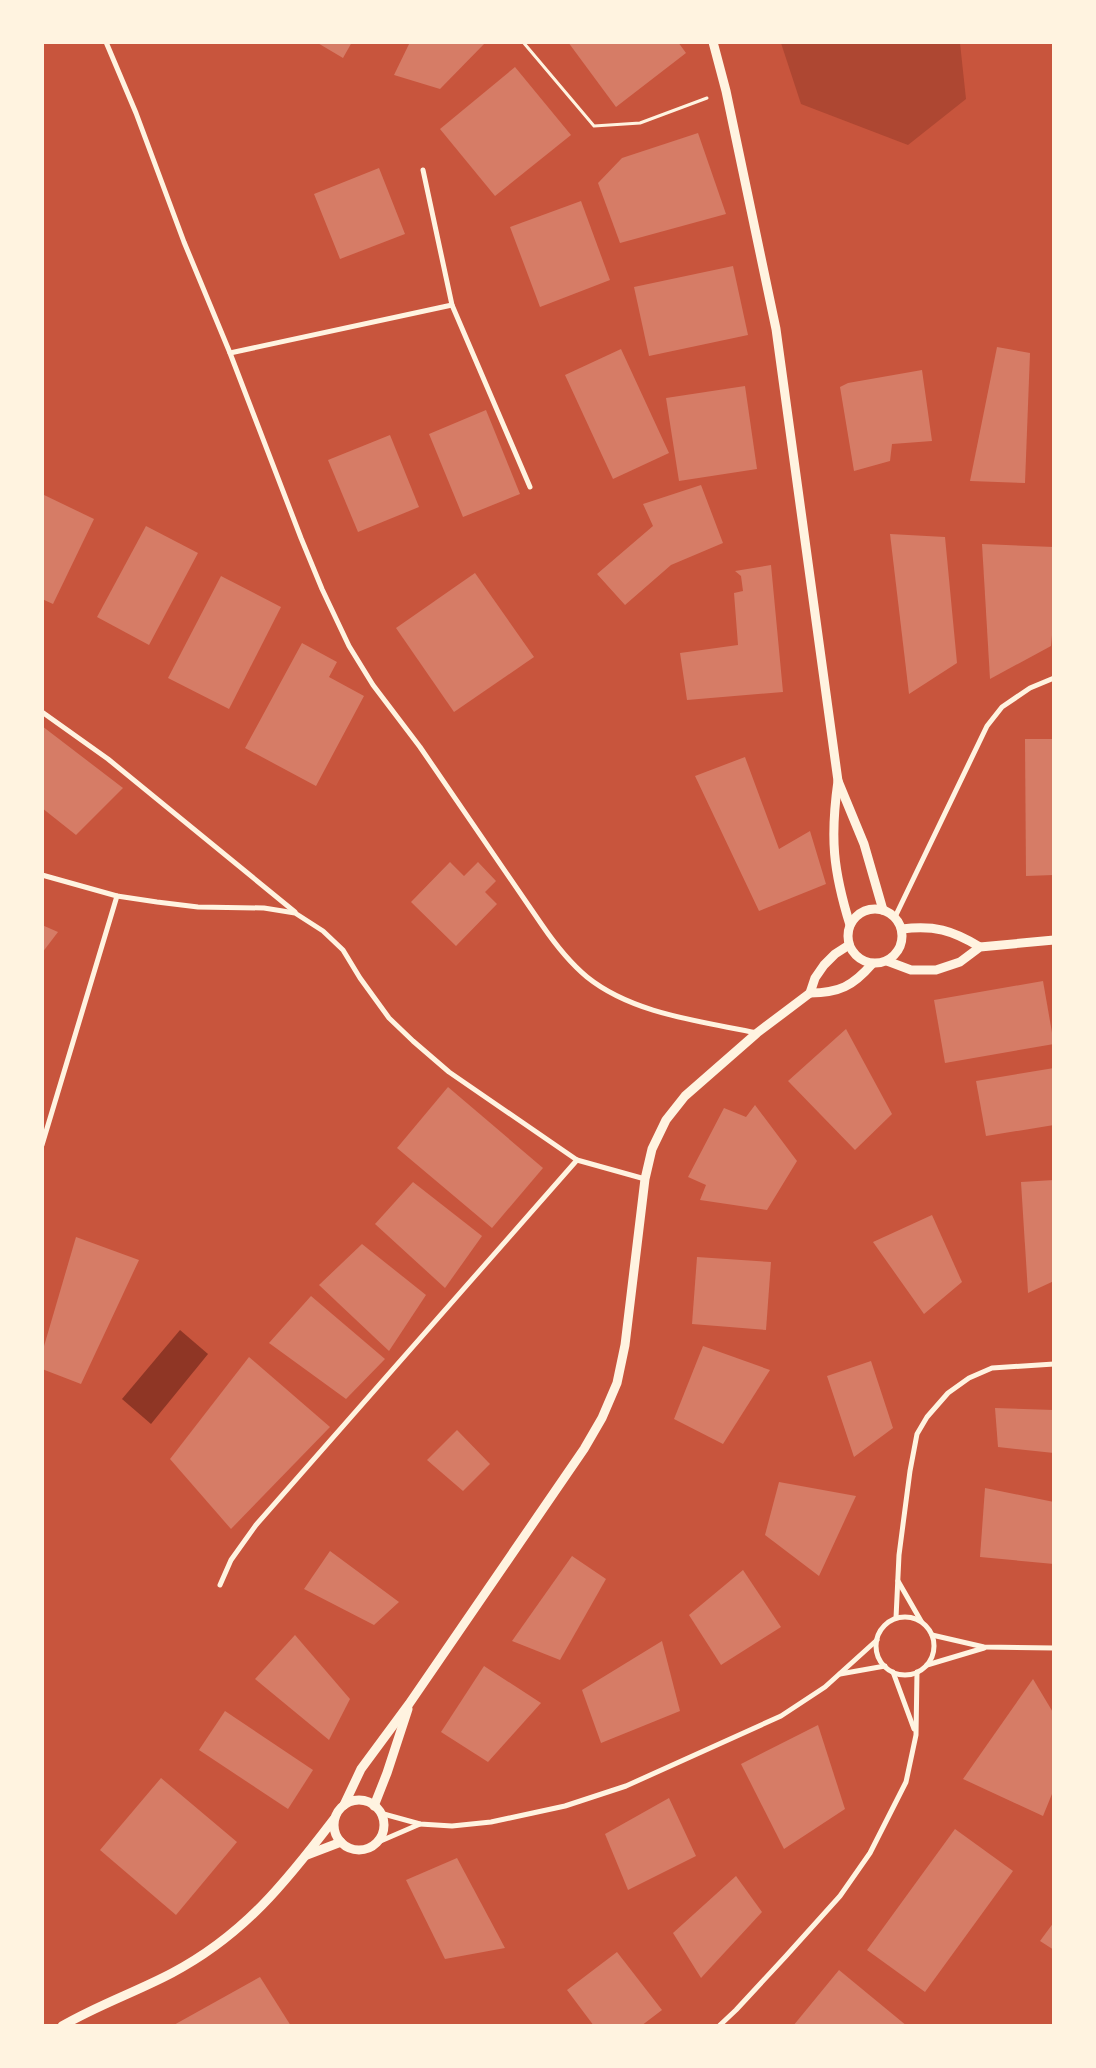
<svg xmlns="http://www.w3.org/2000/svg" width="1096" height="2068" font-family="'Asap Condensed',sans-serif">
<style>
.green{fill:#ae4732}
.water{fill:#8f3625}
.building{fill:#d67c66}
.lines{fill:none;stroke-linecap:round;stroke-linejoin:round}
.path{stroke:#fff3e0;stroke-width:3}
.minor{stroke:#fff3e0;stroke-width:5}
.tertiary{stroke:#fff3e0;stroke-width:9}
</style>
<rect width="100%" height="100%" fill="#c8553d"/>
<polygon class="green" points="781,43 960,43 966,99 908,145 801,104"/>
<polygon class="water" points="180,1330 208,1354 151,1424 122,1399"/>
<g class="building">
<polygon points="316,42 352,42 343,58"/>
<polygon points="410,42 486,42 440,89 394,75"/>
<polygon points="568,42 678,42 686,53 616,107"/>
<polygon points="515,67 571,135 495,196 440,129"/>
<polygon points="698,133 726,214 620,243 598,183 622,158"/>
<polygon points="379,168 405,234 340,259 314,194"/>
<polygon points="581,201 610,280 540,307 510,227"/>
<polygon points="733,266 748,335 649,356 634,287"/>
<polygon points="997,347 1030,353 1025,483 970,481"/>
<polygon points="621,349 669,453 613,479 565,375"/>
<polygon points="922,370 932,441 892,444 890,461 854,471 840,387 848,383"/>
<polygon points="745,386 757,469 679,481 666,398"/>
<polygon points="486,410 520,494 463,517 429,434"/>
<polygon points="390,435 419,507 358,532 328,460"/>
<polygon points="701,485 723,543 671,565 625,605 597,574 653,526 643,504"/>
<polygon points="42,494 94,519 53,604 42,599"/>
<polygon points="146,526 198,553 149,645 97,617"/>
<polygon points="890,534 945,537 957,663 909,694"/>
<polygon points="982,544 1054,547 1054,613 1051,646 990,679"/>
<polygon points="771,565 783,692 687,700 680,653 738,645 734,593 743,591 741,576 735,571"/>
<polygon points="475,573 534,657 454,712 396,628"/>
<polygon points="221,576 281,607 229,709 168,678"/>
<polygon points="302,643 337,662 329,677 364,696 316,786 245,748"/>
<polygon points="42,726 123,788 76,835 42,808"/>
<polygon points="1025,739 1054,739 1054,875 1026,876"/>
<polygon points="745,757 779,849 810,831 826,884 759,911 695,776"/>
<polygon points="450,862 464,876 478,862 496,881 485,892 497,904 456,946 411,902"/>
<polygon points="42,925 58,932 42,953"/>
<polygon points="1043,981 1054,1044 945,1063 934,1000"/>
<polygon points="846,1029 892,1114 855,1150 788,1081"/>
<polygon points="1054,1068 1054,1125 986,1136 976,1081"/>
<polygon points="448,1087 543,1168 492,1228 397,1148"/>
<polygon points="755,1105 797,1161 767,1210 700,1200 706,1185 688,1177 724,1108 746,1117"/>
<polygon points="1054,1180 1054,1281 1028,1293 1021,1182"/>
<polygon points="413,1182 482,1236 445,1288 375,1224"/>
<polygon points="932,1215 962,1282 924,1314 873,1242"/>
<polygon points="76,1237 139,1260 81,1384 42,1369 42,1353"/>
<polygon points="362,1244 426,1295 389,1351 319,1285"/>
<polygon points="697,1257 771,1262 766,1330 692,1324"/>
<polygon points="311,1296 385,1359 346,1399 269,1343"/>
<polygon points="703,1346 770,1370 723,1444 674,1419"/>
<polygon points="249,1357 330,1427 231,1529 170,1459"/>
<polygon points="871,1361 893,1428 854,1457 827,1376"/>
<polygon points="995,1408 1054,1410 1054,1453 998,1447"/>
<polygon points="457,1430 490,1464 463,1491 427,1460"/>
<polygon points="779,1482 856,1496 819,1576 765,1535"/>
<polygon points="985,1488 1054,1502 1054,1564 980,1557"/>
<polygon points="330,1551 399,1602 374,1625 304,1589"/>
<polygon points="572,1556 606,1579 560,1660 512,1641"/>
<polygon points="743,1570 781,1627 721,1665 689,1615"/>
<polygon points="295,1635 350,1699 329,1740 255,1679"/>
<polygon points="662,1641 680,1711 601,1743 582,1690"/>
<polygon points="484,1666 541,1703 488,1762 441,1732"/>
<polygon points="1033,1679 1054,1714 1054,1789 1043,1816 963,1779"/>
<polygon points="225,1711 313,1770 288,1809 199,1750"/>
<polygon points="818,1725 845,1809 784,1849 741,1764"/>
<polygon points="161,1778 237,1842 176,1915 100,1850"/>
<polygon points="669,1798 696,1856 628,1890 605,1834"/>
<polygon points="955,1829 1013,1871 925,1992 867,1950"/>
<polygon points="457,1858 505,1948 445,1959 406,1880"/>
<polygon points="736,1876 762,1912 701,1978 673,1933"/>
<polygon points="1054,1922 1054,1950 1040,1941"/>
<polygon points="617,1952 662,2010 641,2026 594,2026 567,1990"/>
<polygon points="839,1970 907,2026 793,2026"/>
<polygon points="260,1977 291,2026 172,2026"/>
</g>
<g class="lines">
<polyline class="path" points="523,42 594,126 640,123 707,98"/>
<g class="minor">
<path d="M106 42 136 113 184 242 230 353 301 538 322 589 349 646 373 685 420 747 542 925C555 944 569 962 587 977 633 1014 700 1021 757 1033"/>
<polyline points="423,170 452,305 530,487"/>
<polyline points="230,353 452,305"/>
<polyline points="42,712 108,759 295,912"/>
<polyline points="42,875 117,896 157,902 198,907 264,908 295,913 323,931 343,950 360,978 389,1018 413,1041 449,1072 577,1160 645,1179"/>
<polyline points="895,917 987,726 1002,707 1030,688 1054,678"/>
<polyline points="42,1145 117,896"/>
<polyline points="898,1581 921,1621"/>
<polyline points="220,1585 231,1560 256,1525 577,1160"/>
<circle cx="905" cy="1646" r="29"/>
<polyline points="896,1618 899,1555 910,1471 917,1434 927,1417 948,1393 969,1378 992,1368 1054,1364"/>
<polyline points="932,1635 984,1647 1054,1648"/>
<polyline points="927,1665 984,1648"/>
<polyline points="893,1672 914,1729"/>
<polyline points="840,1674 885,1666"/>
<polyline points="380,1813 420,1824 452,1826 491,1822 565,1806 626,1786 781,1716 825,1687 877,1640"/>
<polyline points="376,1843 420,1824"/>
<polyline points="719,2026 736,2010 786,1956 840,1896 870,1853 906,1782 916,1735 917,1672"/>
</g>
<g class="tertiary">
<path d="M713 42 726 91 776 329 838 781C830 838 833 870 850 925"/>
<polyline points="838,781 864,844 883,910"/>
<circle cx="875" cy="936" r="27"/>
<path d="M902 929C934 925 952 930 980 947"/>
<polyline points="887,961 911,970 936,970 960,962 980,947 1054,940"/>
<path d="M810 993C839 993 853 986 872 964"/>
<circle cx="359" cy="1825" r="25"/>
<polyline points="344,1805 361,1769 409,1704 584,1449 602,1418 617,1383 625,1345 645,1179 652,1149 666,1120 685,1096 757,1033 810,993 815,978 824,965 835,954 849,945"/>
<polyline points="374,1806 387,1773 408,1709"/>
<polyline points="307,1855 341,1842"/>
<path d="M62 2026C98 2005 136 1992 172 1973 244 1935 286 1882 334 1819"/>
</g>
</g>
<rect width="1096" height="2068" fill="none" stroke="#fff3e0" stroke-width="88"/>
</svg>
